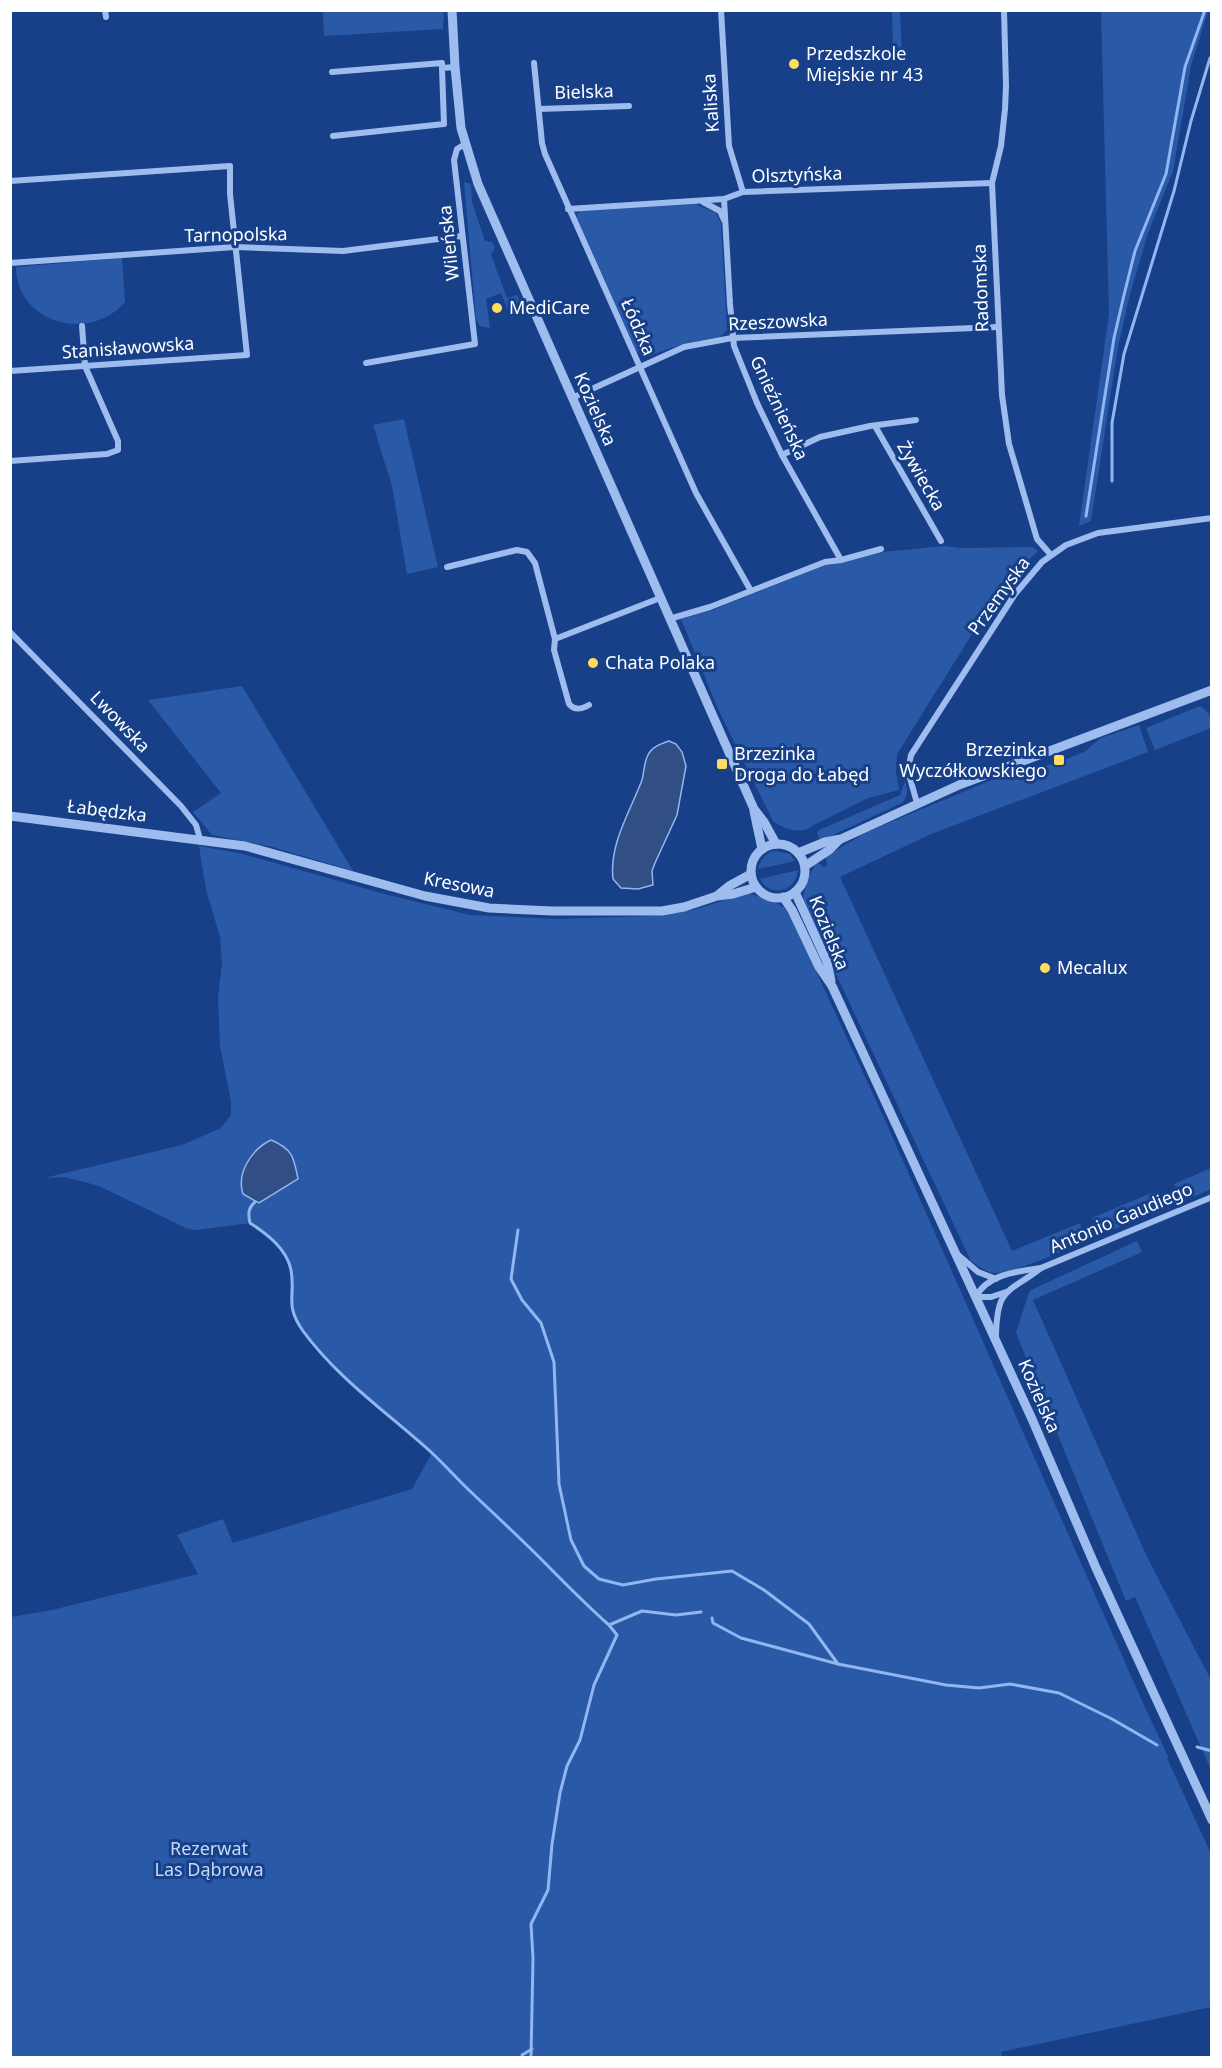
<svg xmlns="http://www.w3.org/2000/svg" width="1222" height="2068" font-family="'Noto Sans',sans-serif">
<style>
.green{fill:#2959a7}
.water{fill:#314f85;stroke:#91b6f1;stroke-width:1.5}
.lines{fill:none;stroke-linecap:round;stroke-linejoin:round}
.stream{stroke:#91b6f1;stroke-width:3}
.minor{stroke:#9ebdee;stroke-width:6}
.tertiary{stroke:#9ebdee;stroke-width:9}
.poi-dot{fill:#ffdc5b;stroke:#174089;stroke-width:2}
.labels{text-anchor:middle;stroke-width:6;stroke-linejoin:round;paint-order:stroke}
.poi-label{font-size:18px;fill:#fff;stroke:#174089;text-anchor:start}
.street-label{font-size:18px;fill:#fff;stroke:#174089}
.park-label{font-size:18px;fill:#c4d9fa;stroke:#174089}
</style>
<rect width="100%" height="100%" fill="#174089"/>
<g class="green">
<polygon points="323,11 444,11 443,29 324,36"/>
<polygon points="892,11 900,11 902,56 893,57"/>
<polygon points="1101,11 1208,11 1191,66 1173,171 1148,233 1129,298 1118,347 1091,521 1079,526 1109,314"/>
<polygon points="464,182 471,184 472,202 485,241 492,242 495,247 491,255 507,298 517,295 524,311 511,318 501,293 486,299 490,328 480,326 476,320"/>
<polygon points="695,204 716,213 721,223 727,330 720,337 683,344 648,356 641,355 636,350 577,218 577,214 581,211"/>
<path d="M122 258 125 302C90 343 17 324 16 267Z"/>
<polygon points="404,419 438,567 407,574 392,486 373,425"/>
<path d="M944 546 960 548 1032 547 1038 551 1019 569 984 615 897 754 896 772 899 790 868 798 812 826C803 835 782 829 773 821L719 711 681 619 710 611 823 566 846 562 883 552Z"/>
<polygon points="242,686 353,871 273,847 212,835 193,812 221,793 148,700"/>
<path d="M1200 706C1209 711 1212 718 1211 728L1155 750 1146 728Z"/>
<path d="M1139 725 1148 752 931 834 840 877 1012 1251 1080 1223C1082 1229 1082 1235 1078 1241 1071 1251 1009 1273 996 1273 986 1273 979 1266 971 1261L803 904C803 888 809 875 817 862L823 867 827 866 826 856 867 832 1006 774 1056 763 1084 752 1101 738Z"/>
<path d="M905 782C908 789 908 798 902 803L820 841 817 833 819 830 900 795Z"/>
<polygon points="199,846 243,854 381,893 470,915 557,919 653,916 693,910 748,893 773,901 785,908 789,913 884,1118 1147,1712 1169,1758 1167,1758 1211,1854 1211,2007 1001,2052 1002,2058 11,2058 11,1617 52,1610 198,1574 177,1535 223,1519 233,1543 412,1489 432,1453 337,1372 302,1329 293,1314 290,1301 291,1269 280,1248 271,1238 250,1223 196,1230 188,1229 99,1186 65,1177 44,1178 182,1145 221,1128 231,1115 231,1102 220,1046 218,998 222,963 220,937 206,890"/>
<path d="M774 851 790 854 795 861 758 869C760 860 765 854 774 851Z"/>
<path d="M798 870C796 892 770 898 760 879Z"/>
<path d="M1211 1168V1189C1195 1196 1183 1205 1174 1184Z"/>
<polygon points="1151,1193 1156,1204 1153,1205 1147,1215 1112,1230 1097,1228 1092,1218"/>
<polygon points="1137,1241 1142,1252 1033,1300 1147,1557 1211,1680 1211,1770 1135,1597 1126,1601 1016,1333 1029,1292 1031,1290"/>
</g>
<g class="water">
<path d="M669 741 676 744 682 752 686 766 677 815 655 863 652 871 653 885 638 889 621 888 613 879C609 844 630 812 642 780 644 773 644 764 647 757 651 747 660 744 669 741Z"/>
<path d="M271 1140C293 1149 294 1158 298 1179L259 1203 243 1194C236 1173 252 1149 271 1140Z"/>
</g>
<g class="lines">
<g class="stream">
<polyline points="1112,481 1112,423 1124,354 1174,191 1191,121 1210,58"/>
<polyline points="1086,516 1114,338 1124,295 1135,251 1166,174 1185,67 1205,10"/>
<path d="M255 1202C248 1208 248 1214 250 1223 267 1234 287 1249 291 1270 296 1297 284 1304 303 1331 339 1380 388 1413 432 1453 446 1466 458 1480 471 1492 493 1513 516 1534 537 1555 561 1579 584 1603 609 1625L642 1611 676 1615 701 1612"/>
<polyline points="518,1230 511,1279 522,1300 541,1323 554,1362 559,1484 571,1540 584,1566 599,1579 623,1585 656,1579 732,1571 764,1590 809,1624 838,1664"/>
<polyline points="712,1618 713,1623 741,1638 838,1664 946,1685 979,1688 1010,1684 1059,1693 1112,1719 1157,1745"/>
<polyline points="1197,1747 1212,1751"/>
<polyline points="522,2055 532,2049"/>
<polyline points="531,2058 533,1958 531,1924 548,1890 552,1844 560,1793 567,1766 580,1740 594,1685 617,1635 609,1625"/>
</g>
<g class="minor">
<polyline points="105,10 106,17"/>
<polyline points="721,10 729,146 743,192"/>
<polyline points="1004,10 1006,86 1005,109 1001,146 992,183 1002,395 1009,444 1022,488 1037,539 1051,555"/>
<polyline points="534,63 542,143 545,154 696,493 751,591"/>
<polyline points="332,72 442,63 442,68"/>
<polyline points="539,109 629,106"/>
<polyline points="333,136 444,124 442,68 455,67"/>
<polyline points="10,181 230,166 230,194 247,355 10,371"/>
<polyline points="724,199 730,304 734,346 757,403 782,455 841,560"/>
<polyline points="703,202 720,211 724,220"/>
<polyline points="568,209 724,199 743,192 992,183"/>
<polyline points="10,263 235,247 343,251 462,236"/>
<polyline points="366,363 475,344 454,160 457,149 465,144"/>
<polyline points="572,398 684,347 732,338 998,327"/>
<polyline points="875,426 941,541"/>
<polyline points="782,455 820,437 870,426 916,420"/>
<polyline points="10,461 107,454 118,450 118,441 85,366 82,326"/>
<path d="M447 567 517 550 527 552 535 563 555 639 554 650 569 704C575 711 582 709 589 705"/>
<polyline points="669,619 710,607 825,562 841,560 881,549"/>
<polyline points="10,632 181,806 196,825 200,839"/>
<polyline points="555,639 660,598"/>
<polyline points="917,803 908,771 911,755 1015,594 1042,562 1066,545 1098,533 1212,518"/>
<polyline points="957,1254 978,1272 996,1279"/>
<path d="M1006 1292 991 1297H976C987 1274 1019 1271 1041 1268L1212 1197"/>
<path d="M996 1336C997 1287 1007 1294 1041 1268"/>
</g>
<g class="tertiary">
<polyline points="452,10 455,67 461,128 478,184 754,809 764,822 776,844"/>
<polyline points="754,811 762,849"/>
<polyline points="10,816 245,846 425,896 489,908 552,911 662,911 684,907 717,896 733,894 756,887"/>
<circle cx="778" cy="871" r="27"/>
<polyline points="798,853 825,842 841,839 959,785 1212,690"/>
<polyline points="805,866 829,850 839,840"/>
<polyline points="795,892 827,962 831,981"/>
<polyline points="718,895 729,886 751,874"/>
<polyline points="783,897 792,910 819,967 832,986 1032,1419 1096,1568 1212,1820"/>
</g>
</g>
<g class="poi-dot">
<circle cx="794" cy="64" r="6"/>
<circle cx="497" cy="308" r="6"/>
<circle cx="593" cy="663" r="6"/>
<rect x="1053" y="754" width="12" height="12" rx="3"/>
<rect x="716" y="758" width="12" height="12" rx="3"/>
<circle cx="1045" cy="968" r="6"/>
</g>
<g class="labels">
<g class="poi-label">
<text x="806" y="60">Przedszkole<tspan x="806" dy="21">Miejskie nr 43</tspan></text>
<text x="509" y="314">MediCare</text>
<text x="605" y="669">Chata Polaka</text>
<text x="1047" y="756" text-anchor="end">Brzezinka<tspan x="1047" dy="21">Wyczółkowskiego</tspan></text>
<text x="734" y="760">Brzezinka<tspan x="734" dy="21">Droga do Łabęd</tspan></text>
<text x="1057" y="974">Mecalux</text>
</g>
<g class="street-label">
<text transform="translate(584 92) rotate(-2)" y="6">Bielska</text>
<text transform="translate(711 103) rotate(-94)" y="6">Kaliska</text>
<text transform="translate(797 175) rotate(-2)" y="6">Olsztyńska</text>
<text transform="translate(236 235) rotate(-1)" y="6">Tarnopolska</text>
<text transform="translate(449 243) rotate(-96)" y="6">Wileńska</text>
<text transform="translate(981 288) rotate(-92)" y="6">Radomska</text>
<text transform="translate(778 322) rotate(-3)" y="6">Rzeszowska</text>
<text transform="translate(638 327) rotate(66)" y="6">Łódzka</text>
<text transform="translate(128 348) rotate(-4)" y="6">Stanisławowska</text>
<text transform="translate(779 408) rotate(65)" y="6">Gnieźnieńska</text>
<text transform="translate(595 409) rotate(66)" y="6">Kozielska</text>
<text transform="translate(921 476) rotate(60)" y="6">Żywiecka</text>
<text transform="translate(999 596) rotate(-54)" y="6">Przemyska</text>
<text transform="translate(120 722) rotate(46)" y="6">Lwowska</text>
<text transform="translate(107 811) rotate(7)" y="6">Łabędzka</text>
<text transform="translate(459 885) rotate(11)" y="6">Kresowa</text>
<text transform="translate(829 933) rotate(68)" y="6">Kozielska</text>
<text transform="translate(1121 1218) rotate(-23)" y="6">Antonio Gaudiego</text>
<text transform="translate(1039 1396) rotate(66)" y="6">Kozielska</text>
</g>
<g class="park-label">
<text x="209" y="1855">Rezerwat<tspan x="209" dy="21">Las Dąbrowa</tspan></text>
</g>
</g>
<rect width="1222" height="2068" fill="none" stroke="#ffffff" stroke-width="24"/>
</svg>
